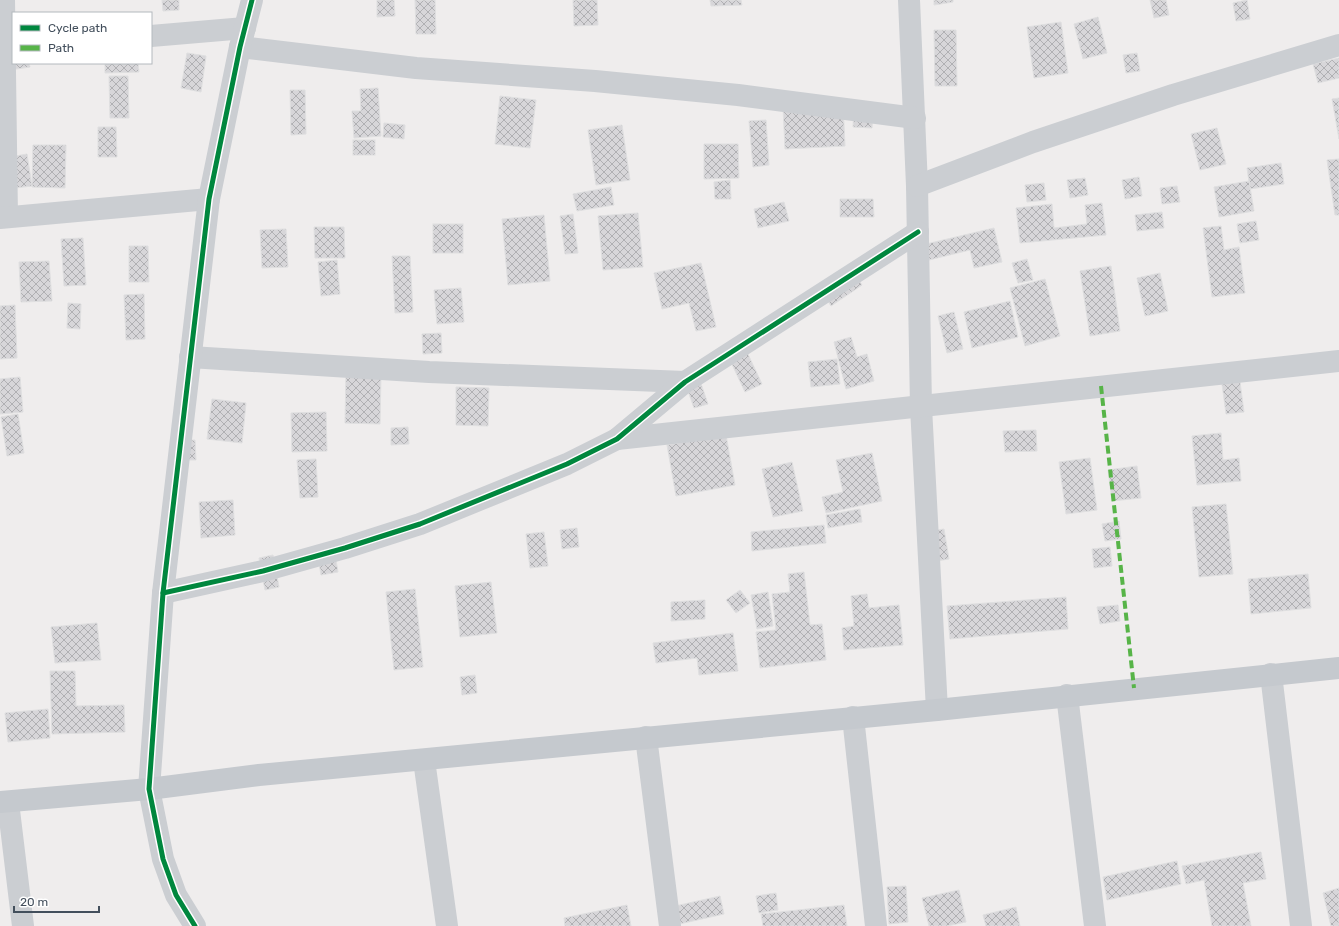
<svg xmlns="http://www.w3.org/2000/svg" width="1339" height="926" font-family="Rubik,sans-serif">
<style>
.building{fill:url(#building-cross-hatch);stroke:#dfdfe0}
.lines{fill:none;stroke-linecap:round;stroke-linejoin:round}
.minor{stroke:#cbced2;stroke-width:22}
.major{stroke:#c5c9ce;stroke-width:22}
.quiet{stroke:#57b448;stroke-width:4;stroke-dasharray:8 4;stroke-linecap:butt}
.cycleway-casing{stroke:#fff;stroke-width:8}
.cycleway{stroke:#00873e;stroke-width:5}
</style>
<defs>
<pattern id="building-cross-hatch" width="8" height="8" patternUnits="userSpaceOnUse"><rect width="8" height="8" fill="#d7d6d9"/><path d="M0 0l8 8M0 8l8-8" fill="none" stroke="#b0b0b3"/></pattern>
</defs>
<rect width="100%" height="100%" fill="#efeded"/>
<g class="building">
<polygon points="162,0 179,0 179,10 163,11"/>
<polygon points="377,0 394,0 395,16 377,17"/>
<polygon points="415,0 435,0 436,34 416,34"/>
<polygon points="573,0 597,0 598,25 574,26"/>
<polygon points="710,0 741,0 742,5 711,6"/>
<polygon points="934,0 953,0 953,2 934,5"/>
<polygon points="1150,0 1166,0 1169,15 1154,18"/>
<polygon points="1247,0 1250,19 1236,21 1233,3"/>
<polygon points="1098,17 1107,53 1083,59 1074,24"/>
<polygon points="1061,22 1068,73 1034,78 1027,27"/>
<polygon points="934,30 956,30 957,86 935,86"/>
<polygon points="187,53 206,56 201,92 181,88"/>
<polygon points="1137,53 1140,71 1126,73 1123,55"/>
<polygon points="1339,58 1339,78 1318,83 1313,64"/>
<polygon points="13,63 29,63 30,67 10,70"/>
<polygon points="105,63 138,63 139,72 105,73"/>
<polygon points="109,76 128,76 129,118 110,118"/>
<polygon points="378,88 381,136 354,138 352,111 361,111 360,89"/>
<polygon points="290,90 305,90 306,134 291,135"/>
<polygon points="500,96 536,100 530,148 495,144"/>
<polygon points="1339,98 1339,139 1332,99"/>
<polygon points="843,104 845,146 785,149 783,107"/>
<polygon points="854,111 873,112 872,128 853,127"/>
<polygon points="766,120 769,165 753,167 749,121"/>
<polygon points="384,123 405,125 404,139 383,137"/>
<polygon points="622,125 630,180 596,185 588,130"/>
<polygon points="98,127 116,127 117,157 98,157"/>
<polygon points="1217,128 1226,164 1200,170 1191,134"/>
<rect x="353" y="140" width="22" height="15"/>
<polygon points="704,144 738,144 739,178 704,179"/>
<polygon points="33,145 66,145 65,188 32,187"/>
<polygon points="27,154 32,186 15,188 10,157"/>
<polygon points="1339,159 1339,215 1335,215 1327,160"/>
<polygon points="1281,163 1284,184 1250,189 1247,168"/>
<polygon points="1139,177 1142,196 1125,199 1122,180"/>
<polygon points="1085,178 1088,195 1070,198 1067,180"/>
<polygon points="730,180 731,199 715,199 714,182"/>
<polygon points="1249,181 1254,211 1219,217 1214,187"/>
<polygon points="1044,183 1046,200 1027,202 1025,185"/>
<polygon points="1177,186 1180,202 1162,204 1160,188"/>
<polygon points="611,187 614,205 577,211 573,194"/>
<polygon points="840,199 873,199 874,217 840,217"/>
<polygon points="784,202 789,221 758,228 754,209"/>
<polygon points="1102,203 1106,235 1020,243 1016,208 1052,204 1054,228 1087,224 1085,205"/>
<polygon points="1162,212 1164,228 1137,231 1135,215"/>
<polygon points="638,213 643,267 603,270 598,216"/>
<polygon points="573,214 578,253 565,254 560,216"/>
<polygon points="544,215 550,281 508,285 502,219"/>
<polygon points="1256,221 1259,240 1240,243 1237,224"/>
<rect x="433" y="224" width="30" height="29"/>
<polygon points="1221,226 1224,250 1239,247 1245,293 1212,297 1203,228"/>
<polygon points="314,227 344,227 345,258 315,258"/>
<polygon points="994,228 1002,262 974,268 970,250 925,261 922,245"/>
<polygon points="286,229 288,267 262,268 260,230"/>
<polygon points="83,238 86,285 64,286 61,239"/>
<polygon points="129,246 148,246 149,282 129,282"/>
<polygon points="392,256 410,256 413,312 395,313"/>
<polygon points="1027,259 1033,280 1018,283 1012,263"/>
<polygon points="337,260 340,294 321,296 318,262"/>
<polygon points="49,261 52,301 21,302 19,262"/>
<polygon points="701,263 716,327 696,331 689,303 662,309 654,273"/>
<polygon points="1111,266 1120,331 1090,336 1080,271"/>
<polygon points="853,272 862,285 831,306 823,293"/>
<polygon points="1160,273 1168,311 1145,316 1137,278"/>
<polygon points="1045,279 1060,336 1025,346 1010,288"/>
<polygon points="461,288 464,322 437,324 434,290"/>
<polygon points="144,294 145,339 126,340 124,295"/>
<polygon points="1010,301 1018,337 972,348 964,312"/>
<polygon points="68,303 81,304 80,329 67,328"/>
<polygon points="15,305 17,358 0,359 0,306"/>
<polygon points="954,312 963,349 947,353 938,316"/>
<polygon points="441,333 442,353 423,354 422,334"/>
<polygon points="851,337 857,357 867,354 874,381 846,389 834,342"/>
<polygon points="746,350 762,384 745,392 729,358"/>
<polygon points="837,359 840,384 811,387 808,362"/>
<polygon points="346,372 381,373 380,424 345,423"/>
<polygon points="698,375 708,404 694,408 684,380"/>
<polygon points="20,377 23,412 0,414 0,379"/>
<polygon points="1240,382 1244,412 1226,414 1222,384"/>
<polygon points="456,387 489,388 488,426 456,425"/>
<polygon points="212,399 246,403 242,443 207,439"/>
<polygon points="326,412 327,451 292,452 291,413"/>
<polygon points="18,414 24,453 7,456 1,417"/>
<polygon points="408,427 409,444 391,445 391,428"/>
<polygon points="1036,430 1037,451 1005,452 1003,431"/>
<polygon points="1221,433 1223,460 1239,458 1241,481 1197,485 1192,436"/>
<polygon points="726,435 735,485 676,496 667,445"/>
<polygon points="176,440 195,440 196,460 177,460"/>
<polygon points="872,453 882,501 826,513 822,497 843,492 836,460"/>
<polygon points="1090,458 1097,510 1066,514 1059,462"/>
<polygon points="316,459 318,497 300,498 297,460"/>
<polygon points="792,462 803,511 773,517 762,469"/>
<polygon points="1137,466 1141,498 1112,501 1108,470"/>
<polygon points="233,500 235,535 201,538 199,502"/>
<polygon points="1226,504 1233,574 1199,577 1192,507"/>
<polygon points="860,509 862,522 828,528 826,515"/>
<polygon points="1119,521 1121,539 1105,541 1102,524"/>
<polygon points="824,525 826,543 752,551 751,532"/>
<polygon points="577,528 579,547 562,549 560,530"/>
<polygon points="944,529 949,559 930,562 926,532"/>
<polygon points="544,532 548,566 530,568 526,534"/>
<polygon points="1110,547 1112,566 1094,568 1092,549"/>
<polygon points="335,554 338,572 321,575 318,557"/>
<polygon points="273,555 279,587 265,590 259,558"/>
<polygon points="804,572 810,625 822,624 826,660 760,668 756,632 776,630 772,594 790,592 788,574"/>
<polygon points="1308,574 1311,608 1251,614 1248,579"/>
<polygon points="491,582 497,633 460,637 455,586"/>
<polygon points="415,589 423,667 394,670 386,592"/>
<polygon points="740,590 750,603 736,613 726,600"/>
<polygon points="768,592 773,626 757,629 751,595"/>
<polygon points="867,594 869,608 899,605 903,645 844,650 842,628 854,626 851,596"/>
<polygon points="1066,597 1068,629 950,639 947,606"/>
<polygon points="705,600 705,619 671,621 671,602"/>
<polygon points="1118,605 1120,621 1100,624 1097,607"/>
<polygon points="97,623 101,660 55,663 51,627"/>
<polygon points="733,633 738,671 699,675 697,658 656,663 653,643"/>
<polygon points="50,671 75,671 76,706 124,705 125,732 52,734"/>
<polygon points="475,675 477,693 462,695 460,677"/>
<polygon points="48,709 50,738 8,742 5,713"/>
<polygon points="1261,852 1266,879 1243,883 1251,926 1212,926 1204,880 1186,884 1182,866"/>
<polygon points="1177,861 1181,884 1107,900 1103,877"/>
<polygon points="906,886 908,922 889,924 887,887"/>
<polygon points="1339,888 1339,926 1331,926 1323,893"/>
<polygon points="959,890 966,922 947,926 929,926 922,898"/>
<polygon points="776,893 778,910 759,913 756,896"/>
<polygon points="720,896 724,914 675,925 671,907"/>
<polygon points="627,905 631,926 565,926 564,918"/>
<polygon points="844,905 847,926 763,926 761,914"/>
<polygon points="1016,907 1020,926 986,926 983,915"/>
</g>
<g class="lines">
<g class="minor">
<polyline points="4,0 7,217"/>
<polyline points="909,0 917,186 921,407 937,710"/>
<polyline points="151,36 245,28"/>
<polyline points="240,47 416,68 595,81 738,95 915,118"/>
<polyline points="917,186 1033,142 1173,95 1339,45"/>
<polyline points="0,218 209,199"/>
<polyline points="190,357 429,372 685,382"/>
<polyline points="617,439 1339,361"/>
<polyline points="163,593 263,571 345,548 420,524 567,464 617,439 685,382 918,232"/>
<polyline points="1271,674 1301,926"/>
<polyline points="1067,695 1095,926"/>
<polyline points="853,717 876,926"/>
<polyline points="646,737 670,926"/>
<polyline points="424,760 447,926"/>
<polyline points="8,802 23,926"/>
<polyline points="195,926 176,895 163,859 149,789 163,593 209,199 240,47 252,0"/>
</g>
<polyline class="major" points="0,802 149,789 259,775 937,710 1339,668"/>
<polyline class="quiet" points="1101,386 1134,688"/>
<g class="cycleway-casing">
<g id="cycleway">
<polyline points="163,593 263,571 345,548 420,524 567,464 617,439 685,382 918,232"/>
<polyline points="195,926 176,895 163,859 149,789 163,593 209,199 240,47 252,0"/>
</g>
</g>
<use href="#cycleway" class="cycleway"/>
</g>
<rect x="12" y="12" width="140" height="52" fill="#ffffff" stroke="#b4b9be"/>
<rect x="20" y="25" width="20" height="6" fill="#00873e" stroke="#b4b9be"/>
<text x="48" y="32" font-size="12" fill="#434f5c">Cycle path</text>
<rect x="20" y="45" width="20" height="6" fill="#57b448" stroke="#b4b9be"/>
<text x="48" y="52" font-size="12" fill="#434f5c">Path</text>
<path d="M14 906v6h85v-6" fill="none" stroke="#434f5c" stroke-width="2"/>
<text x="20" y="906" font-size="12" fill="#434f5c" stroke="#ffffff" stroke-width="3" paint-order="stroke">20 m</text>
</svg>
